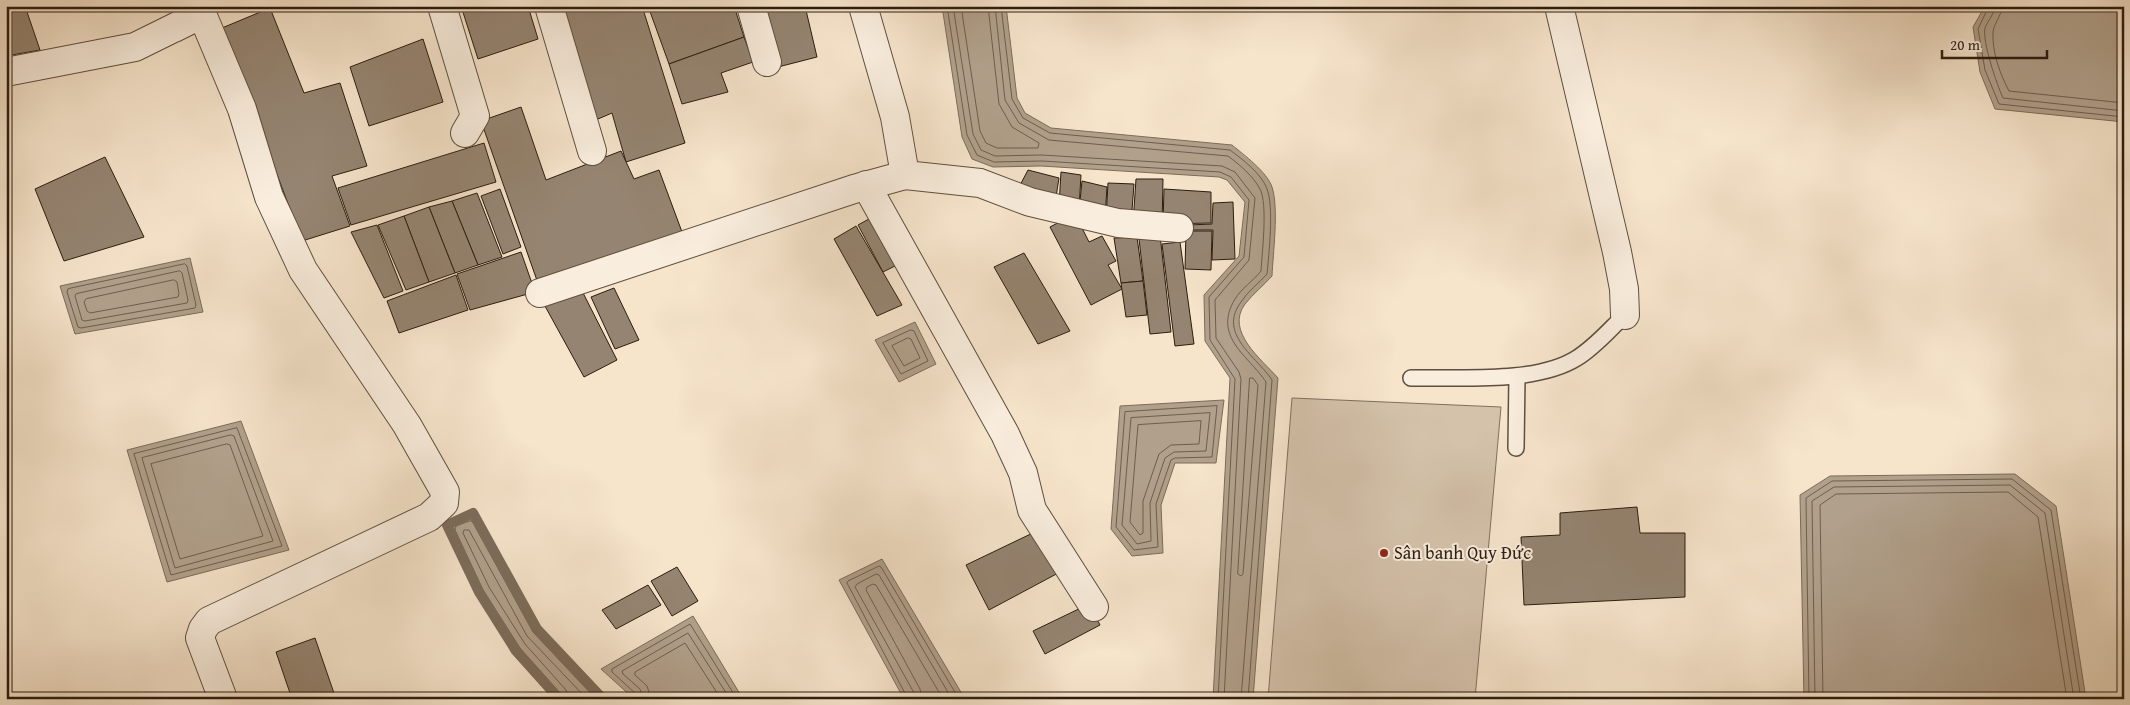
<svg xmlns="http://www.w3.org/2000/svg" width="2130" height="705" font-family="'Gentium Book Plus',serif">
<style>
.green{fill:#d4c2ab;stroke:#80705e}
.water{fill:#b1a08b;stroke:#7c6c5a}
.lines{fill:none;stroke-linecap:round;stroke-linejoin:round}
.shore{stroke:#6e5e4e;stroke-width:1}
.stream{stroke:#7c6c5a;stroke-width:10}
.building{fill:#958471;stroke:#2c1d10}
.lane-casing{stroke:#5e4f3f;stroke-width:18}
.street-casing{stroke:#5e4f3f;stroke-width:30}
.lane{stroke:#f9eddd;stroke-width:15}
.street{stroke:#f9eddd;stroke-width:28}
.poi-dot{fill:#8f2418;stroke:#f9eddd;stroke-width:2}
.labels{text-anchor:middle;stroke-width:4;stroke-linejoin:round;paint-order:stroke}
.poi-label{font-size:18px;fill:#2c1d10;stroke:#f9eddd;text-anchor:start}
</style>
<rect width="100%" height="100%" fill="#f6e4cb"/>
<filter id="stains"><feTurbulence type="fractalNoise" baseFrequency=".004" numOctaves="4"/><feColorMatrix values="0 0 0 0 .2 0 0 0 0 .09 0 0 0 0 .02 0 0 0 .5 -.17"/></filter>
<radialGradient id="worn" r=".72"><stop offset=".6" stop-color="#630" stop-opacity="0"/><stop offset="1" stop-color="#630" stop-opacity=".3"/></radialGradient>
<polygon class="green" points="1292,398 1501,407 1475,699 1268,699"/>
<g class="water">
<path d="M942 6H1006L1017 98 1025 113 1051 128 1232 145C1244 155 1267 172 1272 187 1279 208 1273 253 1272 276 1264 285 1253 294 1245 304 1225 331 1261 359 1278 378L1253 699H1213L1230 378 1205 341 1204 295 1239 256 1245 202 1227 180 1219 177 1041 166 993 167 972 159 962 137Z"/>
<polygon points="1985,6 2124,6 2124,122 1995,109 1980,72 1973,27"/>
<polygon points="190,258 203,312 75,334 60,286"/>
<polygon points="915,322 936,364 899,382 875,340"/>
<polygon points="1224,400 1216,463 1175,463 1161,505 1163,553 1132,556 1111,529 1120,406"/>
<polygon points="241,421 289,550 167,582 127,450"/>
<polygon points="2015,474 2056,506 2086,699 1804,699 1800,495 1830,476"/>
<polygon points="473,513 537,629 603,699 559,699 516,651 479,592 447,525"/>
<polygon points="882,559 965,699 904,699 839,580"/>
<polygon points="693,616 743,699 634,699 601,669"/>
</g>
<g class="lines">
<g class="shore">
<polyline points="947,6 967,135 977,155 994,162 1042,161 1220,172 1231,177 1249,200 1244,257 1209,297 1210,340 1235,379 1218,699"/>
<polyline points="953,6 973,134 981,150 995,156 1042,155 1222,166 1235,172 1255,198 1249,260 1215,300 1216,338 1239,372 1241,379 1224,699"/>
<polyline points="961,6 980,131 986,143 997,148 1038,148 1039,143 1012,127 999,104 988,6"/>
<path d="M995 6 1005 100 1019 123 1049 140 1228 156C1240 165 1253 176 1260 189 1268 204 1262 253 1261 271 1253 281 1241 289 1235 299 1212 337 1249 356 1266 382L1241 699"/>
<path d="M1001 6 1012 99 1023 118 1050 133 1230 150C1242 159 1262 174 1267 189 1274 207 1269 253 1267 274 1259 283 1248 291 1241 302 1217 334 1257 357 1272 380L1248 699"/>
<polyline points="1989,6 1978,29 1985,70 1999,104 2124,117"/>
<path d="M1995 6C1994 15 1988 20 1985 28 1982 41 1997 85 2003 98L2124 111"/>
<path d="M2002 6C2002 16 1993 24 1993 33 1992 52 2000 74 2009 91L2124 103"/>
<polygon points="185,264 187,266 196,305 195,308 81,328 78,327 67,292 68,289"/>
<polygon points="180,271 182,273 188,300 187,303 85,321 82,320 75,296 76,294"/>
<polygon points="174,280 177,282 179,294 178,297 90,313 87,311 84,302 86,299"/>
<polygon points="911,330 914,331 928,361 901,374 883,343"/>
<polygon points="908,338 911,339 920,358 904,366 892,346"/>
<polygon points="1250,378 1253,378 1258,385 1243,574 1241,576 1238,574"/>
<polygon points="1217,406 1212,457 1175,458 1171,460 1156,504 1158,547 1134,550 1116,527 1125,412"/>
<polygon points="1210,413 1206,451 1174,452 1165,458 1150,503 1151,541 1137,544 1122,525 1131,418"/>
<polygon points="1201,421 1199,444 1171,445 1159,454 1143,501 1143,533 1140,535 1130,522 1138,425"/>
<polygon points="237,428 282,546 171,575 134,454"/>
<polygon points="231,435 234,436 273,541 175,568 142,458"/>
<polygon points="227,444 230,445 263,536 180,559 151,464"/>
<polyline points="563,699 561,694 520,648 483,590 455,530 456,526 469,521 472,521 533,632 596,699"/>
<polyline points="569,699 566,690 525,644 489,587 463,533 464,530 469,530 527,636 587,699"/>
<polyline points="637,699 635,693 612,672 612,669 690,624 737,699"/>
<polyline points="643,699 640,689 623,674 622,671 688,633 730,699"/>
<polyline points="651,699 647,686 635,675 635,672 685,643 721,699"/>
<polyline points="908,699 847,583 848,581 879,566 881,567 959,699"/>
<polyline points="915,699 913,691 855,587 857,584 876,574 879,575 952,699"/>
<polyline points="922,699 920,689 866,590 867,587 873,584 876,585 943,699"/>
<polyline points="1809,699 1806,498 1832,481 2012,479 2051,510 2081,699"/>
<polyline points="1815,699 1812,501 1834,487 2010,485 2045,513 2074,699"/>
<polyline points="1823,699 1820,505 1836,494 2008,492 2038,517 2067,699"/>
</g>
<polyline class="stream" points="559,699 516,651 479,592 447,525 473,513 537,629 603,699"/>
</g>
<g class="building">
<polygon points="6,6 25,6 40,50 6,56"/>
<polygon points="461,6 528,6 538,39 478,59"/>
<polygon points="554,6 642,6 685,143 626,162 612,113 591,122"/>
<polygon points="648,6 734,6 744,37 669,64"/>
<polygon points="761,6 805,6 817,57 778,67"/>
<polygon points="270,8 304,93 340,83 367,166 332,176 350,226 302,241 222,28"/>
<polygon points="744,37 753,62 721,73 728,92 682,104 669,64"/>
<polygon points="423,39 443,102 369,126 350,67"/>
<polygon points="521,107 546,180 621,151 634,179 659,170 685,240 540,289 481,121"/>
<polygon points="484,143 496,182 351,225 338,188"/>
<polygon points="105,157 144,237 64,261 35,189"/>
<polygon points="1028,170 1059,178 1055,203 1018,189"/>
<polygon points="1061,172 1081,175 1079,209 1059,205"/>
<polygon points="1136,179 1163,179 1162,226 1133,223"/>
<polygon points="1082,181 1107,187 1105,218 1079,211"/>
<polygon points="1108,183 1134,184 1131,223 1106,219"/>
<polygon points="500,189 521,247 503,254 481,196"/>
<polygon points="1164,189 1211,192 1211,223 1163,224"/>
<polygon points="477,193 502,257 478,265 452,201"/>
<polygon points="452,201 478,265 455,273 429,207"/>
<polygon points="1233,202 1235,259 1212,260 1213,230 1188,230 1188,225 1212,224 1213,203"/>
<polygon points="429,207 455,273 429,282 404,216"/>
<polygon points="878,214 903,262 883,272 858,225"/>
<polygon points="1075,214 1089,242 1102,236 1116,261 1108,265 1122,289 1091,305 1050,227"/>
<polygon points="404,216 429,282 406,290 378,225"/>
<polygon points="377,225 403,291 384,298 351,232"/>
<polygon points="856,226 902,305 877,316 834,239"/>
<polygon points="1186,231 1212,231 1211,270 1185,269"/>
<polygon points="1160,235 1171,332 1150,334 1139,239"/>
<polygon points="1137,237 1143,281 1121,283 1114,238"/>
<polygon points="1180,242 1194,344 1175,346 1162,244"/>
<polygon points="521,252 535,292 470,310 457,274"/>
<polygon points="1024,253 1070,331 1038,344 994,267"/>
<polygon points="456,275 468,310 399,333 387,301"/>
<polygon points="1143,281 1147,315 1126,317 1121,283"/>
<polygon points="578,283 617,360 584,377 540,297"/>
<polygon points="614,288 639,340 615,349 591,297"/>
<polygon points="1637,507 1640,533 1685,533 1685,597 1524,605 1521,537 1560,535 1560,513"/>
<polygon points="1039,530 1062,571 989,610 966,565"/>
<polygon points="677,567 698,601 672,616 651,581"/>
<polygon points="648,585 661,605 616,629 602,610"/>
<polygon points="1089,604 1100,625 1045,654 1033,631"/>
<polygon points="315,638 336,699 292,699 276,652"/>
</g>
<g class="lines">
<g class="lane-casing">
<g id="lane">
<path d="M1411 378C1459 377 1536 384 1577 358 1595 347 1610 329 1625 315"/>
<polyline points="1516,448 1517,376"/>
</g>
</g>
<g class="street-casing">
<g id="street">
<polyline points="442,6 475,116 465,133"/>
<polyline points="549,6 592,151"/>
<polyline points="751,6 767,62"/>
<polyline points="863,6 895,117 905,175 980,183 1030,202 1118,223 1179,228"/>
<polyline points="1559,6 1617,252 1624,289 1625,315"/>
<polyline points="202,14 242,109 269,197 303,270 407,425 445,492 444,503 429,517 209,621 203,629 200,638 223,699"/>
<polyline points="6,72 135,47 202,14 174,28"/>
<polyline points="866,185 1005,434 1023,473 1032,510 1094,607"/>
<polyline points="540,293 854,189 905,175"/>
</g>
</g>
<use href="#lane" class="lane"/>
<use href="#street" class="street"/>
</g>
<circle class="poi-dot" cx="1384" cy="553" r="5"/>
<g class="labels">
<g class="poi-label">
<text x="1394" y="559">Sân banh Quy Đức</text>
</g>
</g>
<rect width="2130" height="705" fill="none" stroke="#f6e4cb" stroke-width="25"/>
<rect x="8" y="8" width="2115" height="690" fill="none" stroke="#2c1d10" stroke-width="2.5"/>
<rect x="12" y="12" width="2105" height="680" fill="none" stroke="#2c1d10"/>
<path d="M1942 50v8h105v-8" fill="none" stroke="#2c1d10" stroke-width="2.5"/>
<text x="1950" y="50" font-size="15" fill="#2c1d10" stroke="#f9eddd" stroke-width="4" paint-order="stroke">20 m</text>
<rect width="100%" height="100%" filter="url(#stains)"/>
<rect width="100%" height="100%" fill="url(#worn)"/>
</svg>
